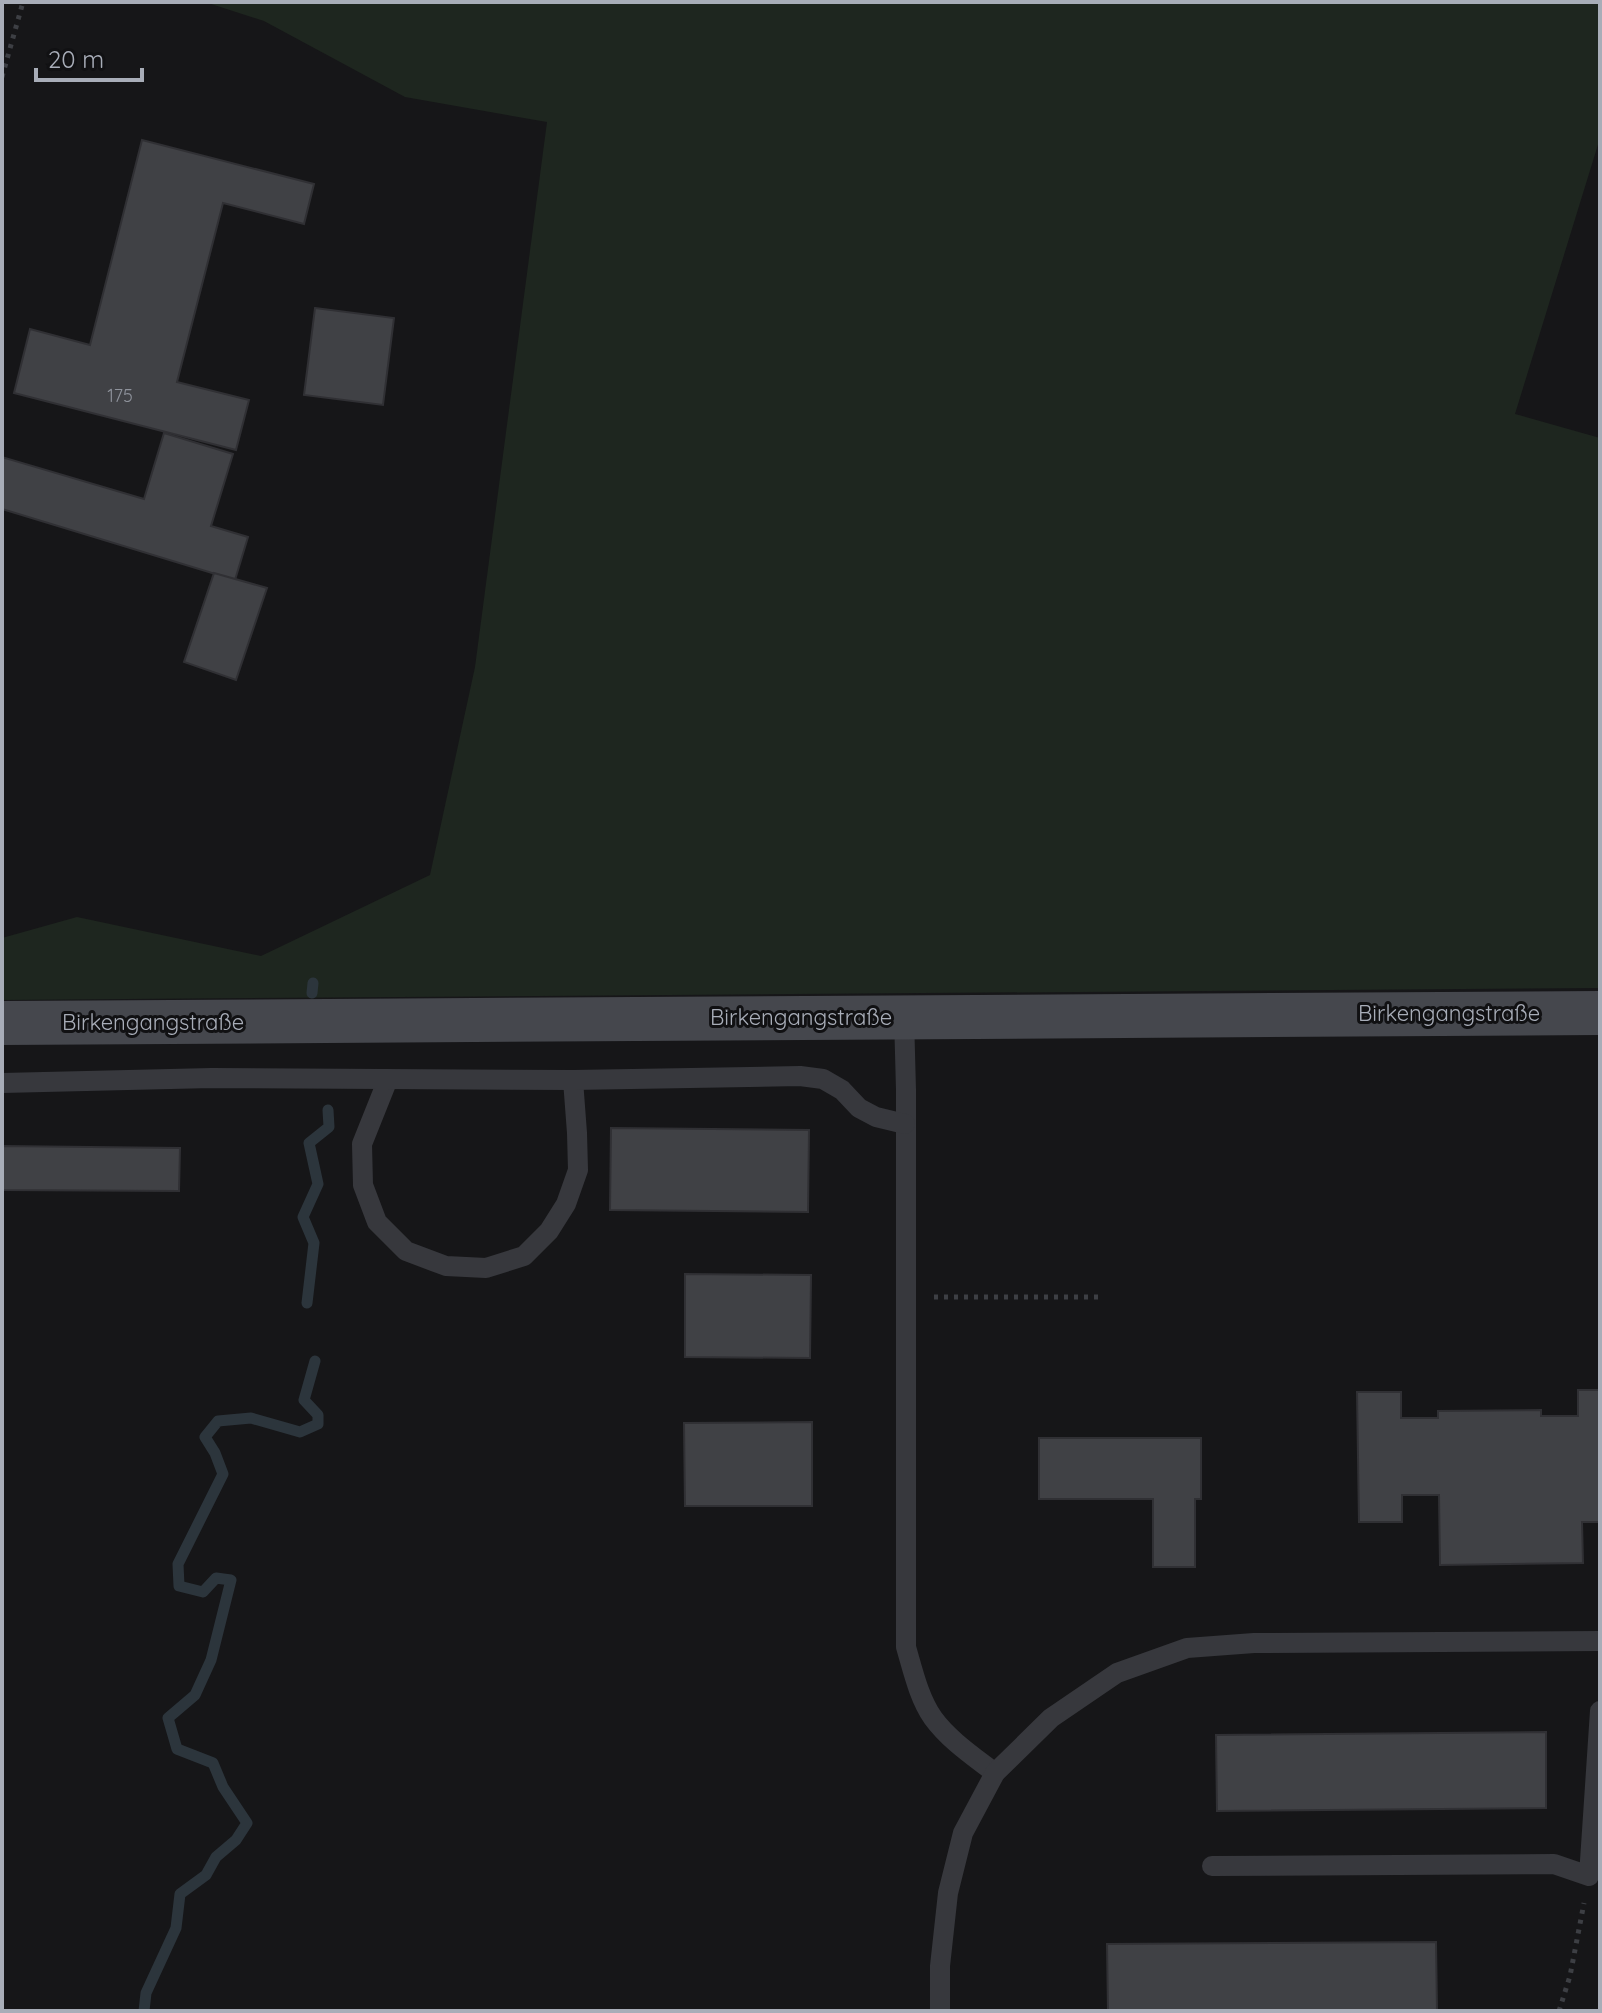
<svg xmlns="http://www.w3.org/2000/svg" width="1602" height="2013" font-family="Quicksand,sans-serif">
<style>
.green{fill:#1e261f}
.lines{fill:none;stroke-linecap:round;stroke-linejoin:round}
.stream{stroke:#2c353c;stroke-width:11}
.building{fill:#404145;stroke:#303034;stroke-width:2}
.path{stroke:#3d3f44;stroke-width:5;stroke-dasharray:4 6;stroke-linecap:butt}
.lane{stroke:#37383d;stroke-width:20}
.secondary{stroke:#45474d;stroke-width:44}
.labels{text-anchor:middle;stroke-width:6;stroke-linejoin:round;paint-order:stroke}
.number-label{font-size:18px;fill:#8e929b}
.street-label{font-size:22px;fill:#a8adb8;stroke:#111113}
</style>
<rect width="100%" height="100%" fill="#161618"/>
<polygon class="green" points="205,2 1600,2 1600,138 1515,414 1600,438 1600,988 2,1000 2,938 77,917 261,956 430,875 475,667 547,122 405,97 264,21"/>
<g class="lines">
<g class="stream">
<polyline points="312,993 313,983"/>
<polyline points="307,1303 314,1243 303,1217 318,1184 309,1143 329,1127 328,1110"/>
<polyline points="144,2011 146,1993 176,1928 180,1894 206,1875 216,1857 236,1840 247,1823 223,1787 213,1763 177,1749 168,1718 195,1695 211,1660 231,1580 216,1578 203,1592 179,1586 178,1564 223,1474 215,1453 205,1437 218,1421 251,1418 300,1432 318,1424 318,1415 304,1400 315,1361"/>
</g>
</g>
<g class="building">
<polygon points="142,140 314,184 304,224 223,203 177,382 249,400 236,450 14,393 30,329 90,345"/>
<polygon points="315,308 394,318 383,405 304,395"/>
<polygon points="164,433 233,454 211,526 248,537 235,580 2,509 2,457 144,499"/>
<polygon points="214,573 267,588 236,680 184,662"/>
<polygon points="611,1128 809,1130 808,1212 610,1210"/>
<polygon points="2,1146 180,1148 179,1191 2,1190"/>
<polygon points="685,1274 811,1275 810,1358 685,1357"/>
<polygon points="1578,1390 1600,1390 1600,1522 1582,1522 1583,1563 1440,1565 1439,1495 1402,1495 1402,1522 1359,1522 1357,1392 1401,1392 1401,1418 1438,1418 1438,1411 1541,1410 1541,1416 1578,1416"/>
<polygon points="812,1422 812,1506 685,1506 684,1423"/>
<polygon points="1039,1438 1201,1438 1201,1499 1195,1499 1195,1567 1153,1567 1153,1499 1039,1499"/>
<polygon points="1546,1732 1546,1808 1217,1811 1216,1735"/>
<polygon points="1436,1942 1437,2011 1108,2011 1107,1944"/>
</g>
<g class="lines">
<g class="path">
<polyline points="2,77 23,2"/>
<polyline points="934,1297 1101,1297"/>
<polyline points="1559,2011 1570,1976 1584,1903"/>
</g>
<g class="lane">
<path d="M904 1016 906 1090V1647C913 1671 919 1698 933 1718 949 1740 973 1756 995 1773"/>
<polyline points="388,1079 362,1144 363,1185 377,1222 406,1251 446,1266 486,1268 524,1256 549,1231 566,1204 578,1170 577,1133 573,1080"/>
<polyline points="2,1083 212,1078 573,1080 800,1076 823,1079 842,1090 859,1108 876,1117 905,1124"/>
<polyline points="1212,1866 1554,1864 1589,1876 1600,1711"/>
<polyline points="940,2011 940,1966 948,1893 963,1833 995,1773 1051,1718 1117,1673 1187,1648 1254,1643 1600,1641"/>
</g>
<polyline class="secondary" points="2,1023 1600,1013"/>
</g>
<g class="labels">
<g class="number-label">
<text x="120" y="402">175</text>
</g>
<g class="street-label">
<text x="1449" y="1021">Birkengangstraße</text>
<text x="801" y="1025">Birkengangstraße</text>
<text x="153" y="1030">Birkengangstraße</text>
</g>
</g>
<rect width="1602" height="2013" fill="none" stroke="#a8adb8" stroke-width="8"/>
<path d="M36 68v12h106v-12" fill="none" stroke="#a8adb8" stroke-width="4"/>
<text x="48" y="68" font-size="24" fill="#a8adb8" stroke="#111113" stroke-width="6" paint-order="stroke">20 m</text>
</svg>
